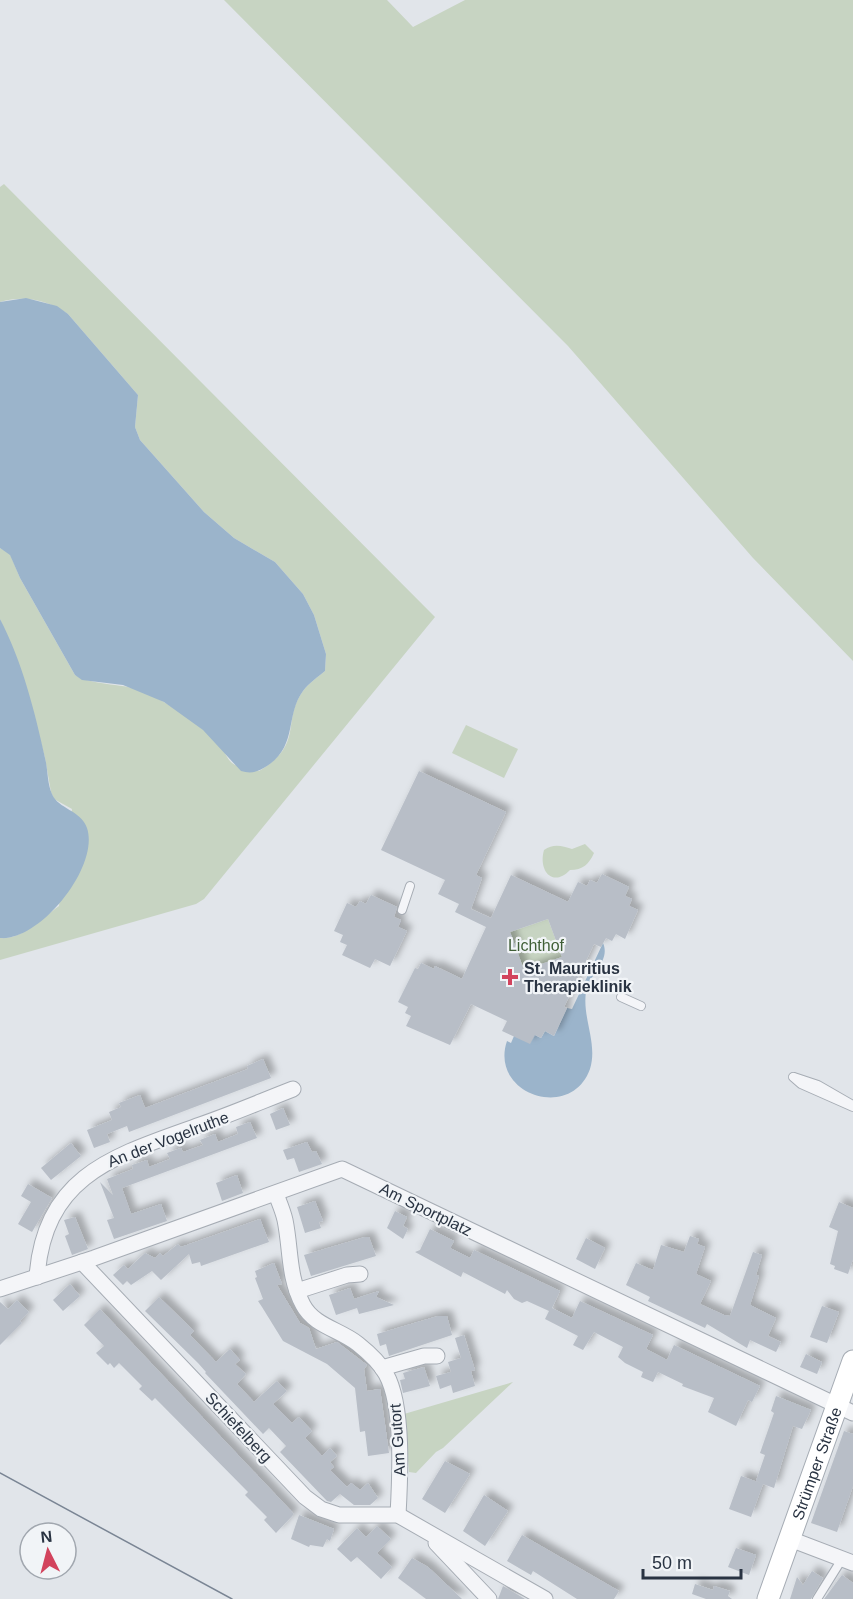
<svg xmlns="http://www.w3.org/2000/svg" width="853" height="1599" font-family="Helvetica,sans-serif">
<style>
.green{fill:#c7d4c2}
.water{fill:#9bb4cb}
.building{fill:#b8bec7;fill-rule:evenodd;filter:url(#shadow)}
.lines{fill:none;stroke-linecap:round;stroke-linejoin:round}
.lane-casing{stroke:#a6acb4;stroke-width:10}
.street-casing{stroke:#a6acb4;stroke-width:17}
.secondary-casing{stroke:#a6acb4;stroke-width:23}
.lane{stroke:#f4f5f8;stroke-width:8}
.street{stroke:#f4f5f8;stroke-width:15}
.secondary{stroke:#fff;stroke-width:21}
.tram{stroke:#7a8594;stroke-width:1.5}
.poi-dot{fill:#d2435d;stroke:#f1f4f7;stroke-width:2}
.labels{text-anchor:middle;stroke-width:4.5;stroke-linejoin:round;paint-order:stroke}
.park-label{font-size:16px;fill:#3f5e36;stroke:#f1f4f7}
.poi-label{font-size:16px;font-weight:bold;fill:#293342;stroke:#f1f4f7;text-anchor:start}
.street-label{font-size:16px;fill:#293342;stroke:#f1f4f7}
</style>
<defs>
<filter id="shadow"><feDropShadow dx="5.5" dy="-5.5" stdDeviation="3" flood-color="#0004"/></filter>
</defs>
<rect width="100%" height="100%" fill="#e1e5ea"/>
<g class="green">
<polygon points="224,0 387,0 413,27 465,0 853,0 853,661 753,558 568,346"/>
<path d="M4 184 435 617 204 899 196 904 0 960V938C22 940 42 918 59 906L72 809 54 799 51 792 45 758 29 697 0 619V548L10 554 20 578 75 675C96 687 124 682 147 693 172 705 199 724 219 744 224 750 227 759 232 763 238 768 252 769 259 771 305 744 281 721 303 691 309 683 318 677 325 671L326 654 314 615 303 594 275 562 234 538 204 512 140 440 135 427 138 395 68 314C47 300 25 295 0 302V187Z"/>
<polygon points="466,725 518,749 504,778 452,753"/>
<path d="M585 844 594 853C589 864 583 870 570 870 553 888 538 871 544 850 554 843 562 846 572 849Z"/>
<polygon points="548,919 562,957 524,970 510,932"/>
<polygon points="513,1382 443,1448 436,1452 416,1473 409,1472 404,1414"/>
</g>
<g class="water">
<path d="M26 298 57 306 68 314 138 395 135 427 140 440 204 512 234 538 275 562 303 594 314 615 326 654 325 671C318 677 309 683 303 691 285 715 298 746 267 766 258 772 251 774 241 771L203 730 164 702 123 685 82 680 75 675 20 578 10 555 0 548V302Z"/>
<path d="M0 619C22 661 35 712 45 758 48 769 47 783 52 794 58 809 81 810 87 828 100 867 39 942 0 938Z"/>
<path d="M603 943C611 961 589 974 586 992 582 1018 598 1043 590 1069 571 1122 489 1094 507 1041L511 1043 514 1036 535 1035 541 1038 545 1031 554 1036 567 1008 572 1009Z"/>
</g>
<g class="building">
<path d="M419 771 506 812 476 875 482 878 471 909 491 918 511 875 568 902 578 882 587 886 590 880 597 883 602 874 629 887 625 896 632 899 629 906 638 910 625 939 616 934 612 941 606 938 601 947 594 944 564 1007 567 1008 554 1036 545 1031 541 1038 535 1035 530 1044 502 1031 507 1021 471 1004 450 1045 406 1026 411 1016 405 1013 408 1007 398 1002 415 968 418 969 421 963 434 969 435 966 462 979 486 927 455 912 459 904 438 894 445 880 381 850ZM548 919 562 957 524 970 510 932Z"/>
<polygon points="371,895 397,907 394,917 401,920 398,927 407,931 390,966 375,959 370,968 342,955 347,945 340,942 343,935 334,931 347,903 356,907 360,901 366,904"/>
<polygon points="263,1059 271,1078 129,1132 127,1126 107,1134 110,1142 94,1148 87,1130 112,1120 109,1112 121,1107 119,1103 140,1095 145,1108 248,1069 247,1066"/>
<polygon points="283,1108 290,1125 276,1130 270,1114"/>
<polygon points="250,1122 257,1138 122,1188 131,1214 161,1204 167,1221 114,1239 107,1220 114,1218 100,1182 113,1195 107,1179 133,1169 132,1165 147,1160 149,1167 170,1159 167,1153 181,1148 183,1152 203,1145 200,1140 215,1134 218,1142 238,1134 236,1127"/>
<polygon points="307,1142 312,1152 316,1151 322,1164 299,1172 294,1158 287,1160 283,1150"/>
<polygon points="71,1143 81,1156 51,1180 41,1168"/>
<polygon points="237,1175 243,1193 222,1201 216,1183"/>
<polygon points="28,1184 52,1198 32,1232 18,1224 31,1202 21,1196"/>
<polygon points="315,1201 323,1221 319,1222 321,1228 305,1233 297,1207"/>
<polygon points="839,1202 853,1208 853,1259 848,1274 834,1269 835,1266 830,1264 838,1231 829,1227"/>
<polygon points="395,1211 407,1217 403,1226 408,1229 403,1239 387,1228"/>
<polygon points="75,1217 88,1249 72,1255 65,1236 69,1234 64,1220"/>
<polygon points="260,1219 269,1242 201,1266 200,1262 192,1264 189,1254 161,1280 152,1271 131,1285 127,1281 123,1285 113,1275 124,1265 128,1269 145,1253 155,1258 160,1253 163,1256 178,1244 181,1247"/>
<polygon points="430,1229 454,1241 450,1248 470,1258 474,1250 560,1291 552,1308 572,1318 580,1301 653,1335 646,1349 667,1360 674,1345 760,1386 752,1402 748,1400 736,1426 708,1412 714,1398 682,1386 683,1384 658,1372 653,1382 641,1377 643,1372 625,1363 618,1357 623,1347 594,1332 583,1350 573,1345 578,1336 545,1319 549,1311 527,1301 522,1303 514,1299 507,1290 505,1294 463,1272 461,1277 415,1252 420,1250"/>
<polygon points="690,1236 699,1239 697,1244 705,1247 696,1274 711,1281 700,1304 724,1315 730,1316 753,1252 762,1255 756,1275 759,1276 750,1305 776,1318 768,1336 781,1342 776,1352 750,1340 747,1348 707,1324 705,1328 648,1301 650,1297 626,1285 636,1263 653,1270 661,1245 684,1252"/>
<polygon points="365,1237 369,1237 376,1256 311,1276 304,1255"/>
<polygon points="586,1238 605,1248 595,1269 576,1259"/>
<polygon points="274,1263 282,1284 277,1285 300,1323 309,1328 316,1349 337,1342 367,1365 364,1369 367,1391 380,1389 389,1453 368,1456 365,1431 360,1432 355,1388 327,1364 283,1341 262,1307 258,1301 263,1299 255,1278 257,1277 255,1271"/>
<polygon points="70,1284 80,1296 63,1311 53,1300"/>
<polygon points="350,1288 357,1307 354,1299 379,1291 376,1297 394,1305 359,1314 357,1308 336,1315 329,1295"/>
<polygon points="159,1297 194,1331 190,1335 216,1362 230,1349 240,1360 235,1364 246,1374 237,1384 254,1402 277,1381 287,1391 273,1404 292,1423 299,1417 312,1431 305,1438 322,1456 330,1448 337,1456 330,1462 334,1467 330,1470 347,1487 351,1483 360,1490 368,1483 378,1498 370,1505 354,1505 340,1494 331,1502 327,1501 280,1452 286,1446 269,1428 263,1434 205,1373 206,1372 198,1363 145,1311"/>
<polygon points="17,1300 29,1312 20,1321 22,1323 0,1345 0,1302 8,1309"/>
<polygon points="822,1306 839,1312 827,1343 810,1337"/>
<polygon points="100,1309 294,1514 276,1533 264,1520 267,1517 245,1495 248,1492 155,1398 152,1401 139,1389 142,1386 119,1363 114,1368 110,1363 108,1365 96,1353 104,1346 84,1325"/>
<polygon points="438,1316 447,1316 452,1335 389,1356 386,1344 380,1346 377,1334"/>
<polygon points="464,1335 475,1370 471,1371 475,1386 453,1393 451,1385 440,1389 436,1376 451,1372 448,1362 461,1358 455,1338"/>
<polygon points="806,1354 822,1362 817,1374 800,1367"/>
<polygon points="424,1367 430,1386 403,1393 400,1380 405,1379 403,1373"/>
<polygon points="776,1396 811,1410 802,1429 793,1426 774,1488 763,1484 751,1517 729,1509 741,1476 763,1484 756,1481 765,1455 760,1453 774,1413 771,1411"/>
<polygon points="844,1431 853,1434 853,1486 837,1532 811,1523"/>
<polygon points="445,1461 470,1474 445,1513 422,1499"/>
<polygon points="484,1495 508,1511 485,1546 463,1531"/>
<polygon points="299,1515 334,1529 330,1541 327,1539 323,1547 310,1545 309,1547 291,1539"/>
<polygon points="377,1526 391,1539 377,1553 392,1567 381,1579 357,1557 351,1562 337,1549 357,1528 366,1537"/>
<polygon points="522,1535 619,1591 614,1599 577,1599 533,1571 531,1575 507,1561"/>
<polygon points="736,1548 756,1555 749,1575 728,1567"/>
<polygon points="412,1558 428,1567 462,1599 426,1599 398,1578"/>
<polygon points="812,1571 823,1578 811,1599 790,1599 797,1577 803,1585"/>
<polygon points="842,1575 853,1583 853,1599 824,1599"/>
<polygon points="695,1584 713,1590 714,1586 730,1591 728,1596 732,1599 706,1599 692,1594"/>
<polygon points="503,1586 525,1599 498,1599"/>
</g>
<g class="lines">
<g class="lane-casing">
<g id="lane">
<polyline points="402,910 410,886"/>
<polyline points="621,997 641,1006"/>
<polyline points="793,1077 801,1084 853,1107"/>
<polyline points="794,1077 818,1085 851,1104"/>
<polyline points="817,1599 842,1559"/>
</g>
</g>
<g class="street-casing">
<g id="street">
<path d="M276 1194C279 1202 283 1211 285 1220 291 1249 288 1277 303 1305 314 1326 341 1330 358 1344 368 1352 380 1363 386 1374 404 1406 400 1479 398 1515"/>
<polyline points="82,1262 305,1497 321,1509 339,1515 398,1515 545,1599"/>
<path d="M37 1277C44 1174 117 1155 200 1125 232 1114 262 1101 293 1089"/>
<polyline points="0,1289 94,1258 342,1169 853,1413"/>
<polyline points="297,1291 347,1275 360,1274"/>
<polyline points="382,1368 424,1356 437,1356"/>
<polyline points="790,1539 853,1563"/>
<polyline points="436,1543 489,1599"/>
</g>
</g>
<g class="secondary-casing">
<g id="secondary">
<path id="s1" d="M768 1599 853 1361"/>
</g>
</g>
<use href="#lane" class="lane"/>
<use href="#street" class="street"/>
<use href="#secondary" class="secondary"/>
<polyline class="tram" points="0,1473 232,1599"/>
</g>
<path class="poi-dot" d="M507 968h6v6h6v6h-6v6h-6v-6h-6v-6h6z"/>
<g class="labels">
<g class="park-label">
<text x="536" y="951">Lichthof</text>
</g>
<g class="poi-label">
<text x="524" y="974">St. Mauritius<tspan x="524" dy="18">Therapieklinik</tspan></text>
</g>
<g class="street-label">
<text transform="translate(168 1139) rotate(-21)" y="6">An der Vogelruthe</text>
<text transform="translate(426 1209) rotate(26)" y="6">Am Sportplatz</text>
<text transform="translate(239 1427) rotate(47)" y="6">Schiefelberg</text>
<text transform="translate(397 1440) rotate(-94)" y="6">Am Gutort</text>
<text dy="6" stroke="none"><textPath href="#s1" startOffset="144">Strümper Straße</textPath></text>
</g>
</g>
<g transform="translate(48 1551) rotate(354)"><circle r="28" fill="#f1f4f7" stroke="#a1a7af" stroke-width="1.5"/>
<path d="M0-4.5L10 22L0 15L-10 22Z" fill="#d2435d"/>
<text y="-9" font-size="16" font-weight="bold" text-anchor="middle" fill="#293342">N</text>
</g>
<path d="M643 1569v9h98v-9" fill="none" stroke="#293342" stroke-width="3"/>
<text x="652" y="1569" font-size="18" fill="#293342" stroke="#f1f4f7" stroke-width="4.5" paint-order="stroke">50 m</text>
</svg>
